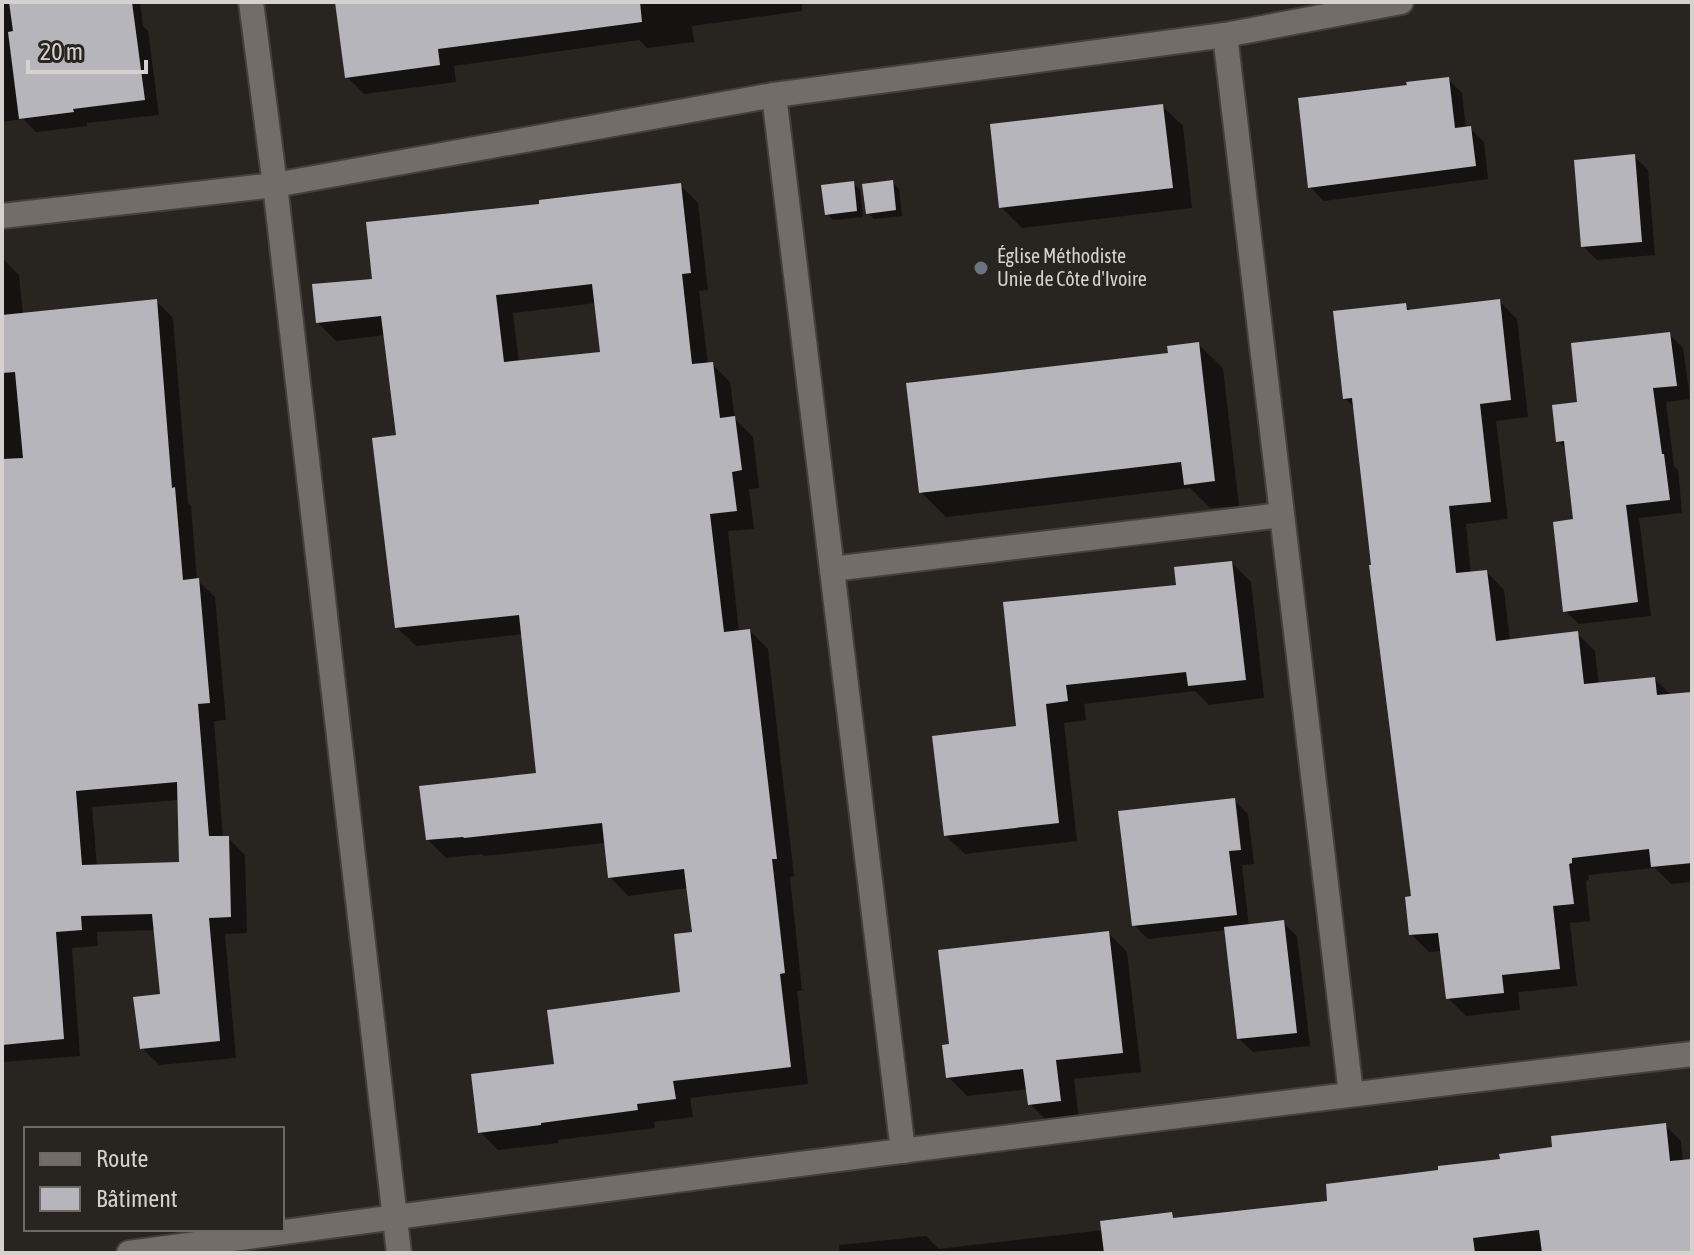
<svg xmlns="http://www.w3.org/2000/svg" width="1694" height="1255" font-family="'Asap Condensed',sans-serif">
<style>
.shadow{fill:#0007;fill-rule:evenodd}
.building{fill:#b6b5bc;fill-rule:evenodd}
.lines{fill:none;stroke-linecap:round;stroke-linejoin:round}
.minor-casing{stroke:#44403d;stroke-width:28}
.minor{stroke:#726d69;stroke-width:24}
.worship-dot{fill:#6b7280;stroke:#282420;stroke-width:3}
.labels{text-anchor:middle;stroke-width:8;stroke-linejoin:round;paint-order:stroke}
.poi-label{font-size:20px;fill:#d4d1cf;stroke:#282420;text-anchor:start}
</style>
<rect width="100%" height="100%" fill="#282420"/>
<g class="shadow">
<polygon points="2,2 140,2 143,26 148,31 159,115 87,123 87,126 36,132 23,119 2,122"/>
<polygon points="337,2 802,2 802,11 692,26 694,42 647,48 639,40 454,66 456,82 364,94 347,77"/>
<polygon points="1448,79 1462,93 1466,129 1470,128 1484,142 1488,179 1324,201 1310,187 1409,87"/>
<polygon points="1162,106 1183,126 1192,208 1022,228 1001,207"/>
<polygon points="1634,156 1648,170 1655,255 1597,260 1583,246"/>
<polygon points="892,182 899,189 902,216 874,219 868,213"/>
<polygon points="853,183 860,190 863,217 833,220 827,214"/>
<path d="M680 185 698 203 708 290 699 291 708 364H712L730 382 735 419 753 437 759 488 749 489 754 529 728 531 739 632 750 631 768 649 794 876 790 877 802 991H797L808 1084 690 1098 693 1117 654 1122 655 1128 558 1140 559 1143 498 1150 480 1132 556 1066 683 994 695 934 689 888 628 896 610 877 606 843 484 856 482 854 446 858 428 840 538 775 523 634 416 646 397 628 398 437 386 335 336 341 318 323 374 280 541 206ZM596 303 602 354 519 363 513 313Z"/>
<path d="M2 258 19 275 23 315 156 301 173 318 188 503 191 506 197 580 215 597 226 720 214 721 223 838H228L245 855 247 933 225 934 236 1058 159 1065 142 1048 162 996 155 930 97 932 98 946 72 948 80 1056 2 1062ZM179 800 181 864 97 867 92 807Z"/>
<polygon points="1499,301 1517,319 1528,417 1496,421 1508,519 1466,524 1471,574 1487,572 1504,590 1510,641 1577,633 1595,651 1599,685 1655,679 1672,696 1692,694 1692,882 1671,884 1655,868 1588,875 1589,880 1586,881 1590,921 1570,923 1577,986 1518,992 1520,1010 1466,1016 1448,998 1442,951 1429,952 1411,934 1413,898 1355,408 1344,398 1405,305 1411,311"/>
<polygon points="1669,334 1683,348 1690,399 1666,402 1674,466 1678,470 1682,513 1639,518 1651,616 1579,624 1565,611 1575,521 1567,450 1558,441 1580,404"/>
<polygon points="1198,344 1223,368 1239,506 1210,508 1190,488 946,517 921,492 1171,355"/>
<polygon points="1232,563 1251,582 1264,698 1209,705 1195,691 1084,704 1086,720 1064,723 1077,841 965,854 945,835 1019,728 1005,604 1178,587"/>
<polygon points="1234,800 1248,814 1254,864 1242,865 1249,926 1283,923 1297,936 1310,1046 1253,1052 1239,1039 1227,930 1148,939 1134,925"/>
<polygon points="1108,933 1127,952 1141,1072 1074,1079 1079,1120 1049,1123 1030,1104 1028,1089 967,1096 948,1077"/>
<polygon points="1665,1125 1681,1141 1683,1162 1692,1161 1692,1253 840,1253 839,1245 926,1236 939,1249 1103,1230 1171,1215 1176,1220 1329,1202 1441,1172 1502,1161"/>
</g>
<g class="building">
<polygon points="9,2 132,2 145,100 73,109 74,112 19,119 8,32 13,31"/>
<polygon points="335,2 640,2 642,22 438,49 440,65 345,78"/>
<polygon points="1449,77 1455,128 1471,126 1476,166 1308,188 1298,98 1407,85 1406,82"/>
<polygon points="1163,104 1173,188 999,208 990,124"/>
<polygon points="1635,154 1642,242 1581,247 1574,160"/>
<polygon points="893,180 896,210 866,214 862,184"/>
<polygon points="854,181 857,211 825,215 821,185"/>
<path d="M681 183 691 273 682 274 692 364 713 362 720 418 735 416 742 470 732 472 737 511 710 514 724 632 750 629 777 859H772L785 973 780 974 791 1067 673 1081 676 1099 637 1104 638 1110 541 1123V1125L478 1133 471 1074 554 1064 547 1010 680 992 674 934 692 932 684 869 608 878 602 823 464 838 463 837 426 840 419 786 536 773 519 615 395 628 372 438 396 435 381 316 316 323 312 284 372 279 366 222 539 204V200ZM592 284 600 352 504 362 496 295Z"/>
<path d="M157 299 172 488 175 487 183 580 199 578 210 703 198 704 209 836H229L231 917 209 918 220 1041 140 1049 133 997 160 994 152 914 81 916 82 930 56 932 64 1039 2 1045V459L23 458 15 372 2 373V315ZM177 782 179 862 82 865 76 791Z"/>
<polygon points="1500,299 1511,400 1480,404 1491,502 1449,506 1456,573 1487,570 1496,641 1578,631 1584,684 1655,677 1657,695 1692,692 1692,863 1651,867 1649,849 1572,858 1572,863 1569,864 1574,904 1553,906 1560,969 1502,975 1504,993 1446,999 1438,933 1409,935 1405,897 1411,896 1369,565 1371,565 1352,398 1343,399 1333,311 1406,303 1407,310"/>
<polygon points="1670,332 1677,386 1653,388 1662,454 1664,454 1670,500 1626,505 1638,602 1563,612 1553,522 1573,519 1564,441 1556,442 1552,405 1577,402 1571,343"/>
<polygon points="1199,342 1215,481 1184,485 1181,462 919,493 906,383 1168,353 1167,346"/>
<polygon points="1232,561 1246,680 1188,686 1186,672 1066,685 1068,701 1046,704 1059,823 944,836 932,736 1016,726 1003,602 1176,585 1174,567"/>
<polygon points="1235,798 1241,850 1229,851 1237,915 1132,926 1118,811"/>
<polygon points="1284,920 1297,1033 1237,1039 1224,927"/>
<polygon points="1109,931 1123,1053 1056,1060 1061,1101 1028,1105 1023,1069 946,1078 942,1045 949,1044 938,950"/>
<polygon points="1666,1123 1670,1161 1692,1159 1692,1253 1542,1253 1539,1230 1473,1238 1475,1253 1104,1253 1100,1221 1172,1212 1173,1218 1327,1201 1326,1184 1438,1170 1438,1166 1500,1159 1499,1154 1552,1147 1551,1136"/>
</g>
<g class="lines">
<g class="minor-casing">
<g id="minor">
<polyline points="251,2 275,185 399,1253"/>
<polyline points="1225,35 1351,1094"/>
<polyline points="774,95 903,1151"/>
<polyline points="2,216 275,185 774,95 1225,35 1401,2"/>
<polyline points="832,569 1282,515"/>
<path d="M129 1253C650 1182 1170 1115 1692 1054"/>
</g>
</g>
<use href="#minor" class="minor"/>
</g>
<circle class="worship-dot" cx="981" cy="268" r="8"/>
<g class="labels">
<g class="poi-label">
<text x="997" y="263">Église Méthodiste<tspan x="997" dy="23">Unie de Côte d'Ivoire</tspan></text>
</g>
</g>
<rect width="1694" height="1255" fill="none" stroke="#d4d1cf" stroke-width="8"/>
<rect x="24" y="1127" width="260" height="104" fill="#282420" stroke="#6d6966" stroke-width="2"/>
<rect x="40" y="1153" width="40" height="12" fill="#726d69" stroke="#6d6966" stroke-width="2"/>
<text x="96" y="1167" font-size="24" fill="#d4d1cf">Route</text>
<rect x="40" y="1187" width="40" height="24" fill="#b6b5bc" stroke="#6d6966" stroke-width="2"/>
<text x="96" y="1207" font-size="24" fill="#d4d1cf">Bâtiment</text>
<path d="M28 60v12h118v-12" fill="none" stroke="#d4d1cf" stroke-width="4"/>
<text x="40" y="60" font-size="24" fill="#d4d1cf" stroke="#282420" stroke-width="6" paint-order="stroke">20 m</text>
</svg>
